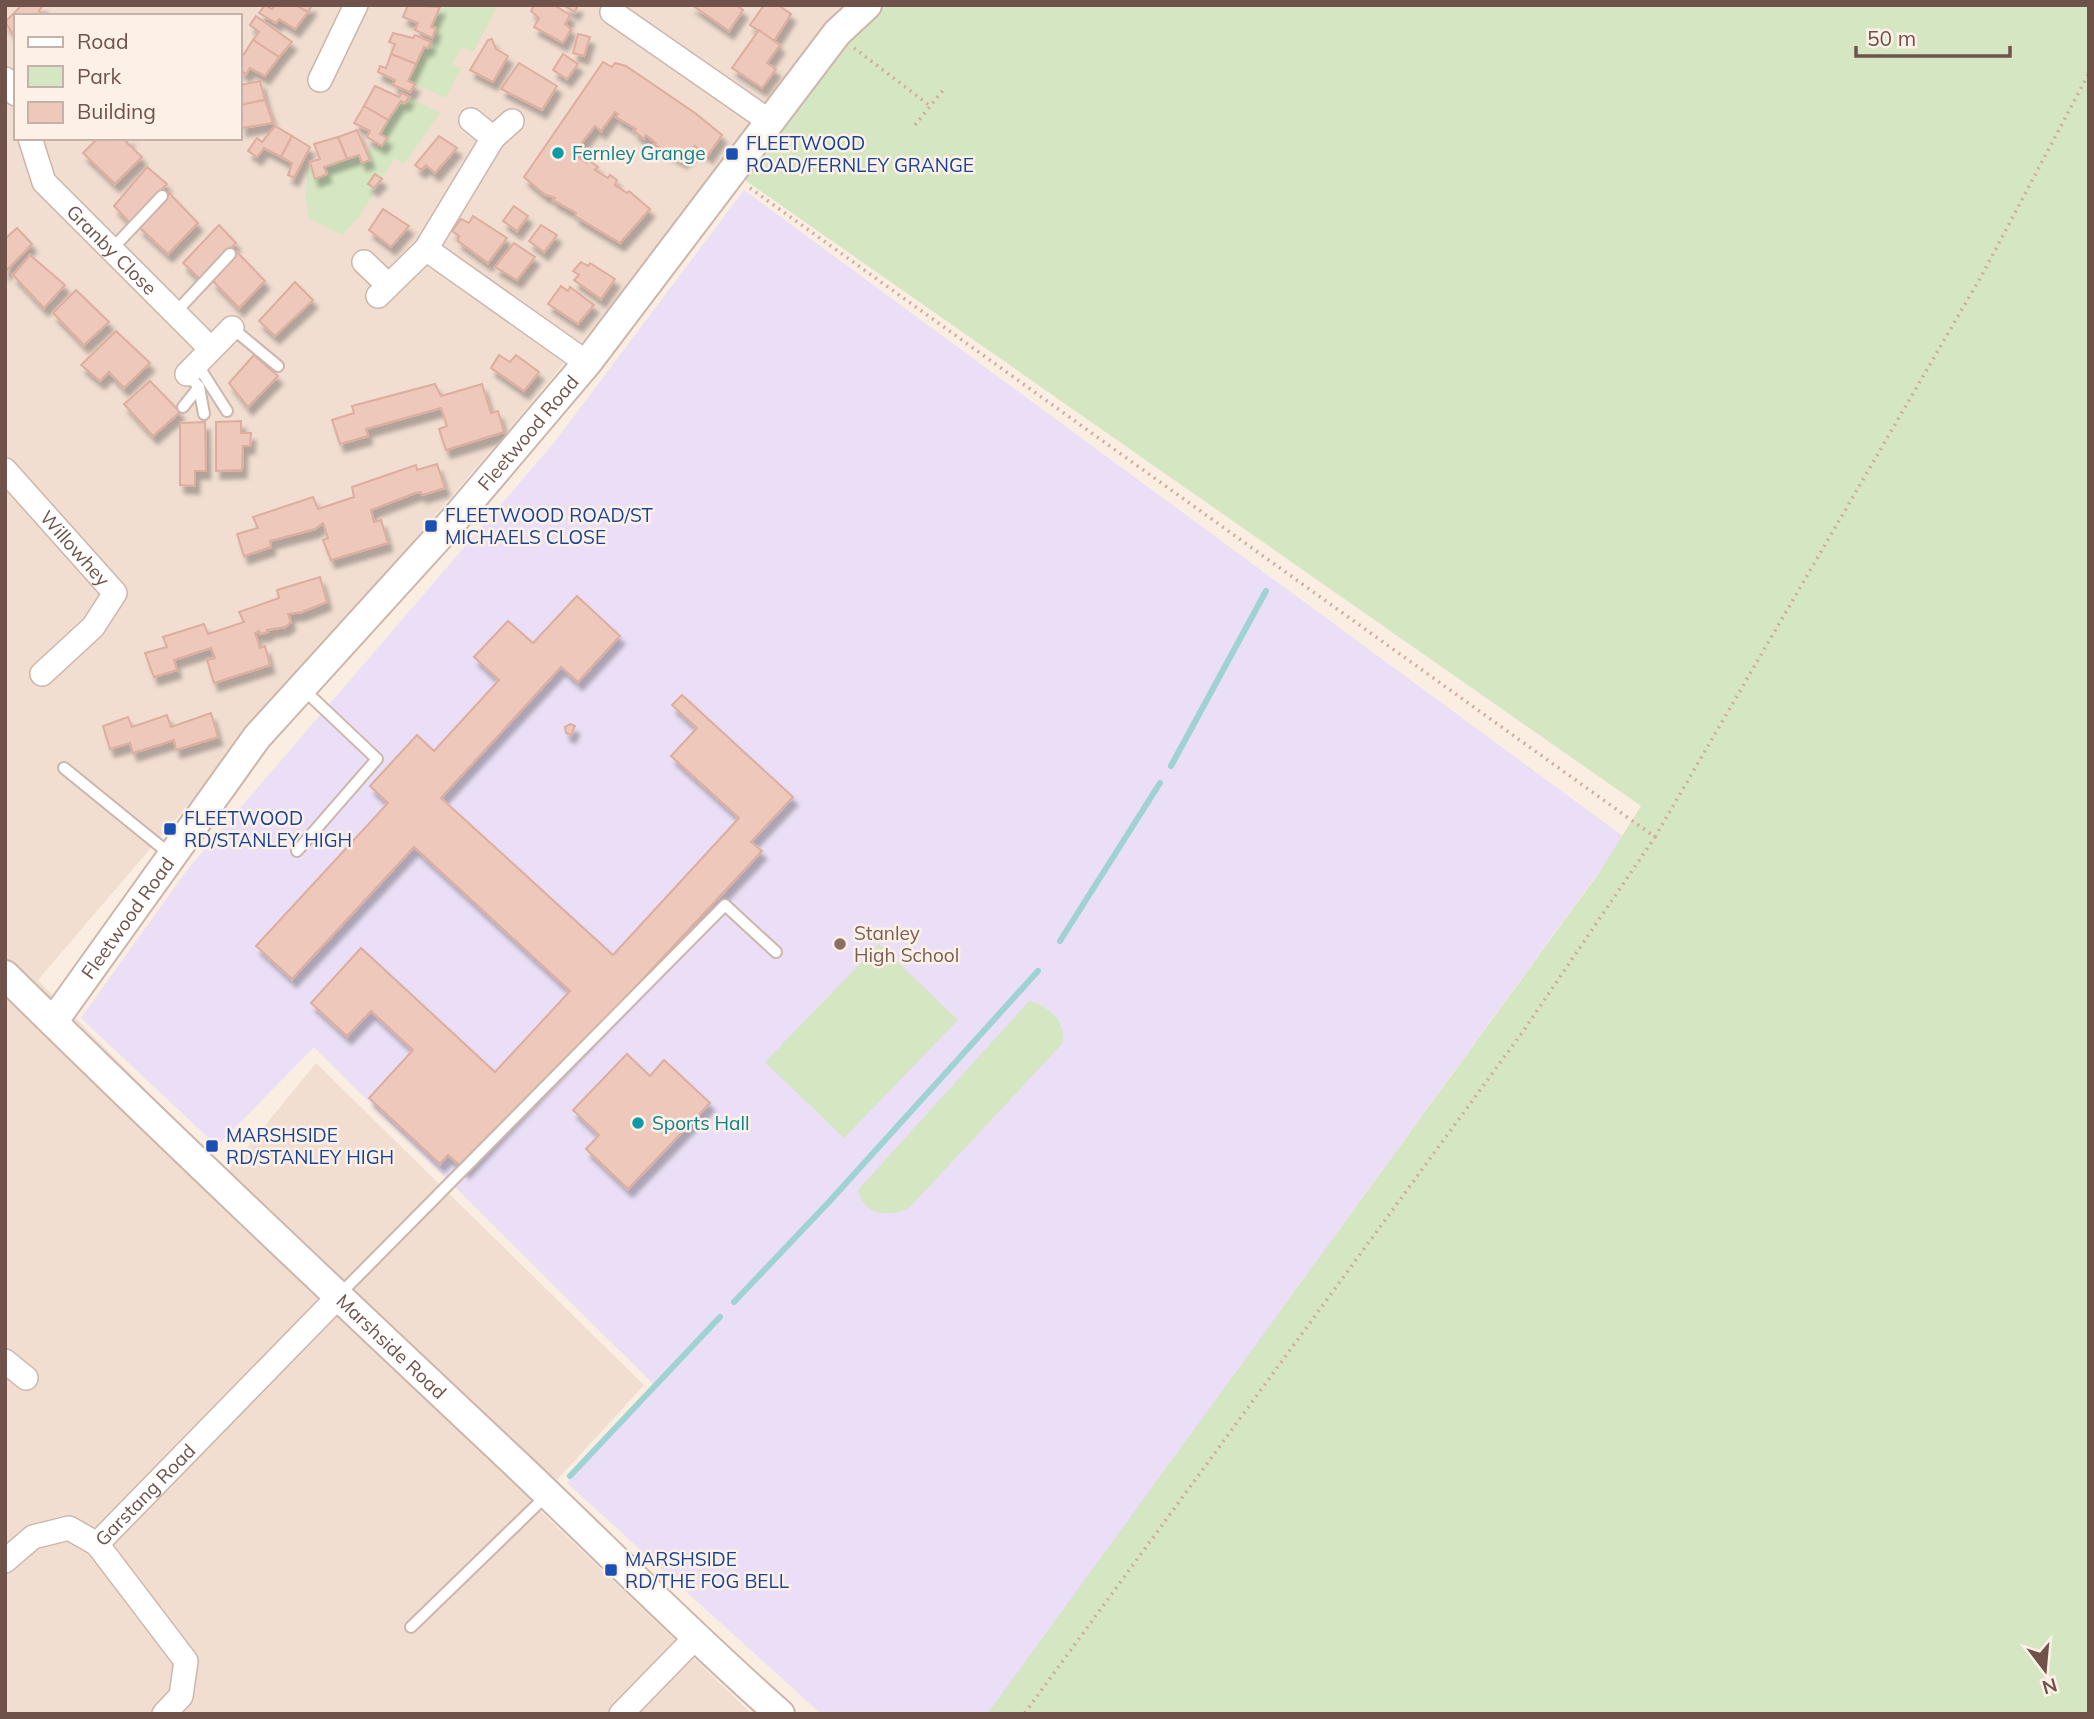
<svg xmlns="http://www.w3.org/2000/svg" width="2094" height="1719" font-family="Mulish,sans-serif">
<style>
.residential{fill:#f1ded1;fill-rule:evenodd}
.education{fill:#eadff6}
.green{fill:#d5e6c2}
.lines{fill:none;stroke-linecap:round;stroke-linejoin:round}
.stream{stroke:#9fd2d2;stroke-width:6}
.building{fill:#edc8bb;stroke:#dead9d;stroke-width:2;filter:url(#shadow)}
.service-casing{stroke:#ccb6ac;stroke-width:14}
.minor-casing{stroke:#ccb6ac;stroke-width:26}
.tertiary-casing{stroke:#ccb6ac;stroke-width:32}
.path{stroke:#d1ac9f;stroke-width:3.5;stroke-dasharray:2 5;stroke-linecap:butt}
.service{stroke:#fff;stroke-width:10}
.minor{stroke:#fff;stroke-width:23}
.tertiary{stroke:#fff;stroke-width:28}
.culture-dot{fill:#0f9aa8;stroke:#fdf1e7;stroke-width:2.5}
.transit-dot{fill:#1a4fb4;stroke:#fdf1e7;stroke-width:2.5}
.education-dot{fill:#8d6e63;stroke:#fdf1e7;stroke-width:2.5}
.labels{text-anchor:middle;stroke-width:5;stroke-linejoin:round;paint-order:stroke}
.transit-label{font-size:19px;fill:#164399;stroke:#fdf1e7;text-anchor:start}
.culture-label{font-size:19px;fill:#0d838f;stroke:#fdf1e7;text-anchor:start}
.street-label{font-size:19px;fill:#6f524a;stroke:#fdf1e7}
.education-label{font-size:19px;fill:#785e54;stroke:#fdf1e7;text-anchor:start}
</style>
<defs>
<filter id="shadow"><feDropShadow dx="4.5" dy="8" stdDeviation="2" flood-color="#0004"/></filter>
</defs>
<rect width="100%" height="100%" fill="#faede2"/>
<path class="residential" d="M5 5H860L522 414 38 980 227 1172 316 1063 644 1385 534 1505 752 1714H5ZM16 16H240V138H16Z"/>
<polygon class="education" points="744,190 1624,837 988,1714 821,1714 567,1483 657,1388 314,1047 217,1146 81,1018 187,870 553,444"/>
<g class="green">
<polygon points="445,5 498,5 473,52 462,47 452,64 461,68 446,98 408,81 424,47 428,48 431,42 433,44 437,35 434,33 436,28 431,27 440,7 443,9"/>
<polygon points="885,5 2089,5 2089,1714 987,1714 1598,874 1641,806 739,176 843,41"/>
<polygon points="409,97 440,113 404,164 394,158 382,179 374,174 368,184 374,188 382,180 359,217 342,235 309,219 306,199 307,168 312,167 315,179 327,174 324,167 359,155 362,163 370,160 367,150 382,146 380,134 401,101 405,103"/>
<polygon points="879,944 958,1020 844,1138 765,1062"/>
<path d="M1029 1001C1049 1006 1067 1022 1062 1044L909 1208C888 1218 863 1215 858 1190Z"/>
</g>
<g class="lines">
<g class="stream">
<polyline points="1171,766 1266,591"/>
<polyline points="1060,941 1160,783"/>
<polyline points="734,1302 828,1203 1038,971"/>
<polyline points="570,1476 720,1317"/>
</g>
</g>
<g class="building">
<polygon points="22,5 43,5 39,11 45,16 16,16 16,38 5,22"/>
<polygon points="265,5 272,9 275,5 296,5 308,12 295,29 279,19 276,23 259,13"/>
<polygon points="296,5 312,5 308,12"/>
<polygon points="408,5 440,7 431,27 436,28 432,38 415,30 418,23 403,17"/>
<polygon points="534,5 554,5 570,15 565,24 571,29 563,43 534,27 539,18 531,11"/>
<polygon points="563,5 578,5 575,12"/>
<polygon points="692,5 736,5 743,10 729,31"/>
<polygon points="764,5 778,5 791,14 774,41 750,25"/>
<polygon points="256,16 292,42 279,57 253,40 259,32 250,25"/>
<polygon points="759,30 780,45 767,63 776,69 762,88 732,68"/>
<polygon points="393,33 413,38 415,35 431,42 428,48 424,47 416,64 391,54 395,44 389,42"/>
<polygon points="578,34 590,37 584,56 573,53"/>
<polygon points="492,39 496,49 508,56 493,82 470,70 488,40"/>
<polygon points="253,40 279,57 265,76 250,68 246,74 240,70 240,56 242,57"/>
<polygon points="391,54 416,64 408,81 415,84 410,92 393,85 395,80 378,72 380,66 386,68"/>
<polygon points="563,54 578,64 567,79 553,70"/>
<polygon points="603,62 612,67 615,63 626,66 695,113 722,135 708,155 695,146 683,160 654,145 656,143 646,135 644,139 634,131 636,129 616,117 618,114 615,112 601,131 595,126 573,154 587,163 589,160 598,167 595,170 608,178 610,175 617,180 615,185 627,193 629,191 650,209 620,243 575,216 576,213 553,200 555,198 544,194 524,177"/>
<polygon points="519,63 557,86 542,110 501,89"/>
<polygon points="260,81 265,100 240,105 240,85"/>
<polygon points="375,86 399,97 402,93 409,97 405,103 401,101 388,120 364,106"/>
<polygon points="265,100 273,123 242,128 240,105"/>
<polygon points="364,106 388,120 380,134 387,138 382,146 367,137 370,131 354,123"/>
<polygon points="275,126 292,136 281,157 264,148 257,157 248,151 257,138 262,142"/>
<polygon points="357,130 370,160 362,163 359,155 347,159 338,137"/>
<polygon points="292,136 310,147 294,178 288,175 292,163 281,157"/>
<polygon points="439,136 457,148 435,173 426,165 421,170 415,165"/>
<polygon points="338,137 347,159 324,167 327,174 315,179 310,162 320,159 314,144"/>
<polygon points="98,138 130,138 126,142 142,157 115,184 83,153"/>
<polygon points="147,167 167,184 130,223 114,206"/>
<polygon points="375,174 382,179 374,188 368,184"/>
<polygon points="169,193 198,223 168,254 139,227"/>
<polygon points="514,206 528,216 517,231 503,221"/>
<polygon points="383,209 409,226 391,247 369,230"/>
<polygon points="473,216 507,238 488,263 458,241 459,236 452,231 461,219 469,223"/>
<polygon points="219,225 236,243 200,279 183,263"/>
<polygon points="541,225 557,235 544,252 529,241"/>
<polygon points="17,228 32,244 5,272 5,239"/>
<polygon points="514,243 535,257 517,280 495,267"/>
<polygon points="237,252 265,281 239,308 212,280"/>
<polygon points="30,255 65,285 44,308 13,275"/>
<polygon points="581,262 588,266 590,263 615,279 601,299 574,280 579,275 573,271"/>
<polygon points="295,282 313,300 275,336 259,321"/>
<polygon points="561,286 568,291 570,287 594,305 578,324 548,304"/>
<polygon points="76,290 109,322 84,345 53,313"/>
<polygon points="116,331 150,363 124,388 109,372 100,381 81,365"/>
<polygon points="254,355 278,376 248,407 229,383"/>
<polygon points="499,355 510,362 516,355 539,372 524,391 491,368"/>
<polygon points="150,381 180,412 153,436 124,404"/>
<polygon points="435,384 441,396 482,384 491,413 498,411 504,432 446,450 439,429 447,426 441,408 366,429 368,436 340,444 332,420 354,413 352,406"/>
<polygon points="241,421 241,433 251,433 250,446 243,446 242,470 216,471 216,422"/>
<polygon points="205,422 206,471 195,471 195,486 180,485 180,423"/>
<polygon points="437,464 445,488 422,495 421,492 415,493 371,510 374,522 381,520 388,543 331,560 323,540 328,538 323,523 315,529 270,541 271,547 244,556 237,534 258,528 253,517 313,497 318,509 354,497 352,487 416,465 417,470"/>
<polygon points="320,577 327,602 302,612 288,614 291,622 285,627 267,630 268,632 260,634 259,631 255,633 260,648 265,646 270,665 214,683 207,660 215,658 211,648 174,660 177,670 154,677 145,653 167,647 163,637 204,624 208,634 244,622 239,612 279,598 277,590"/>
<polygon points="577,596 620,636 578,682 561,667 441,798 613,955 739,818 671,756 697,728 672,705 682,695 793,797 751,842 762,851 465,1170 448,1155 440,1164 369,1098 413,1050 371,1011 347,1036 311,1003 361,948 495,1072 570,991 414,847 292,979 256,946 388,803 370,786 417,735 434,751 499,680 474,657 508,621 533,643"/>
<polygon points="211,713 218,737 176,750 174,740 133,753 130,743 110,749 103,726 128,717 132,727 167,715 171,727"/>
<polygon points="570,724 575,726 571,735 566,733 565,727"/>
<polygon points="627,1054 650,1076 664,1060 710,1103 628,1189 586,1149 599,1135 573,1110"/>
</g>
<g class="lines">
<g class="service-casing">
<g id="service">
<polyline points="112,249 162,196"/>
<polyline points="175,313 230,254"/>
<polyline points="232,328 278,366"/>
<polyline points="197,364 227,411"/>
<polyline points="187,374 199,387 204,414"/>
<polyline points="183,407 199,387"/>
<polyline points="64,768 171,855"/>
<polyline points="297,851 377,759 302,688"/>
<polyline points="340,1294 725,905 776,952"/>
<polyline points="411,1627 546,1496"/>
</g>
</g>
<g class="minor-casing">
<g id="minor">
<polyline points="612,12 769,121"/>
<polyline points="5,79 16,94"/>
<polyline points="320,80 356,5"/>
<polyline points="471,120 493,138"/>
<path id="s1" d="M30 138 44 182 211 349"/>
<polyline points="426,249 587,363"/>
<polyline points="364,262 388,285"/>
<polyline points="378,296 426,249 493,138 512,121"/>
<polyline points="187,374 232,328"/>
<path id="s2" d="M5 470 115 593 93 627 42 674"/>
<polyline points="5,1361 26,1378"/>
<polyline points="5,1561 33,1537 69,1528 97,1544"/>
<path id="s3" d="M164 1714 181 1696 186 1661 97 1544 339 1296"/>
<polyline points="621,1714 695,1638"/>
</g>
</g>
<g class="tertiary-casing">
<g id="tertiary">
<path id="s4" d="M5 975C171 1139 341 1299 511 1459 601 1544 687 1632 780 1714"/>
<path id="s5" d="M53 1022 257 737 454 520 587 363 837 33 867 5"/>
</g>
</g>
<g class="path">
<polyline points="854,48 929,105"/>
<polyline points="915,125 944,89"/>
<polyline points="750,188 1655,837 1524,1030 1024,1714"/>
<polyline points="1655,837 1982,275 2089,73"/>
</g>
<use href="#service" class="service"/>
<use href="#minor" class="minor"/>
<use href="#tertiary" class="tertiary"/>
</g>
<g class="culture-dot">
<circle cx="558" cy="153" r="7"/>
<circle cx="638" cy="1123" r="7"/>
</g>
<g class="transit-dot">
<rect x="725" y="147" width="14" height="14" rx="3.5"/>
<rect x="424" y="519" width="14" height="14" rx="3.5"/>
<rect x="163" y="822" width="14" height="14" rx="3.5"/>
<rect x="205" y="1139" width="14" height="14" rx="3.5"/>
<rect x="604" y="1563" width="14" height="14" rx="3.5"/>
</g>
<circle class="education-dot" cx="840" cy="944" r="7"/>
<g class="labels">
<g class="transit-label">
<text x="746" y="150">FLEETWOOD<tspan x="746" dy="22">ROAD/FERNLEY GRANGE</tspan></text>
<text x="445" y="522">FLEETWOOD ROAD/ST<tspan x="445" dy="22">MICHAELS CLOSE</tspan></text>
<text x="184" y="825">FLEETWOOD<tspan x="184" dy="22">RD/STANLEY HIGH</tspan></text>
<text x="226" y="1142">MARSHSIDE<tspan x="226" dy="22">RD/STANLEY HIGH</tspan></text>
<text x="625" y="1566">MARSHSIDE<tspan x="625" dy="22">RD/THE FOG BELL</tspan></text>
</g>
<g class="culture-label">
<text x="572" y="160">Fernley Grange</text>
<text x="652" y="1130">Sports Hall</text>
</g>
<g class="street-label">
<text dy="7" stroke="none"><textPath href="#s1" startOffset="142">Granby Close</textPath></text>
<text dy="7" stroke="none"><textPath href="#s5" startOffset="758">Fleetwood Road</textPath></text>
<text dy="7" stroke="none"><textPath href="#s2" startOffset="105">Willowhey</textPath></text>
<text dy="7" stroke="none"><textPath href="#s5" startOffset="128">Fleetwood Road</textPath></text>
<text dy="7" stroke="none"><textPath href="#s4" startOffset="536">Marshside Road</textPath></text>
<text dy="7" stroke="none"><textPath href="#s3" startOffset="276">Garstang Road</textPath></text>
</g>
<g class="education-label">
<text x="854" y="940">Stanley<tspan x="854" dy="22">High School</tspan></text>
</g>
</g>
<rect width="2094" height="1719" fill="none" stroke="#6f524a" stroke-width="14"/>
<rect x="14" y="14" width="228" height="126" fill="#fdf1e7" stroke="#c4b1a8" stroke-width="2"/>
<rect x="28" y="37" width="35" height="10" fill="#ffffff" stroke="#c4b1a8" stroke-width="2"/>
<text x="77" y="49" font-size="21" fill="#6f524a">Road</text>
<rect x="28" y="66" width="35" height="21" fill="#d5e6c2" stroke="#c4b1a8" stroke-width="2"/>
<text x="77" y="84" font-size="21" fill="#6f524a">Park</text>
<rect x="28" y="102" width="35" height="21" fill="#edc8bb" stroke="#c4b1a8" stroke-width="2"/>
<text x="77" y="119" font-size="21" fill="#6f524a">Building</text>
<g transform="translate(2045 1670) rotate(164)" stroke="#fdf1e7" stroke-width="5" paint-order="stroke">
<path d="M0-5L12 26L0 18L-12 26Z" fill="#6f524a"/>
<text y="-10" font-size="19" font-weight="bold" text-anchor="middle" fill="#6f524a">N</text>
</g>
<path d="M1856 46v10h154v-10" fill="none" stroke="#6f524a" stroke-width="3.5"/>
<text x="1867" y="46" font-size="21" fill="#6f524a" stroke="#fdf1e7" stroke-width="5" paint-order="stroke">50 m</text>
</svg>
